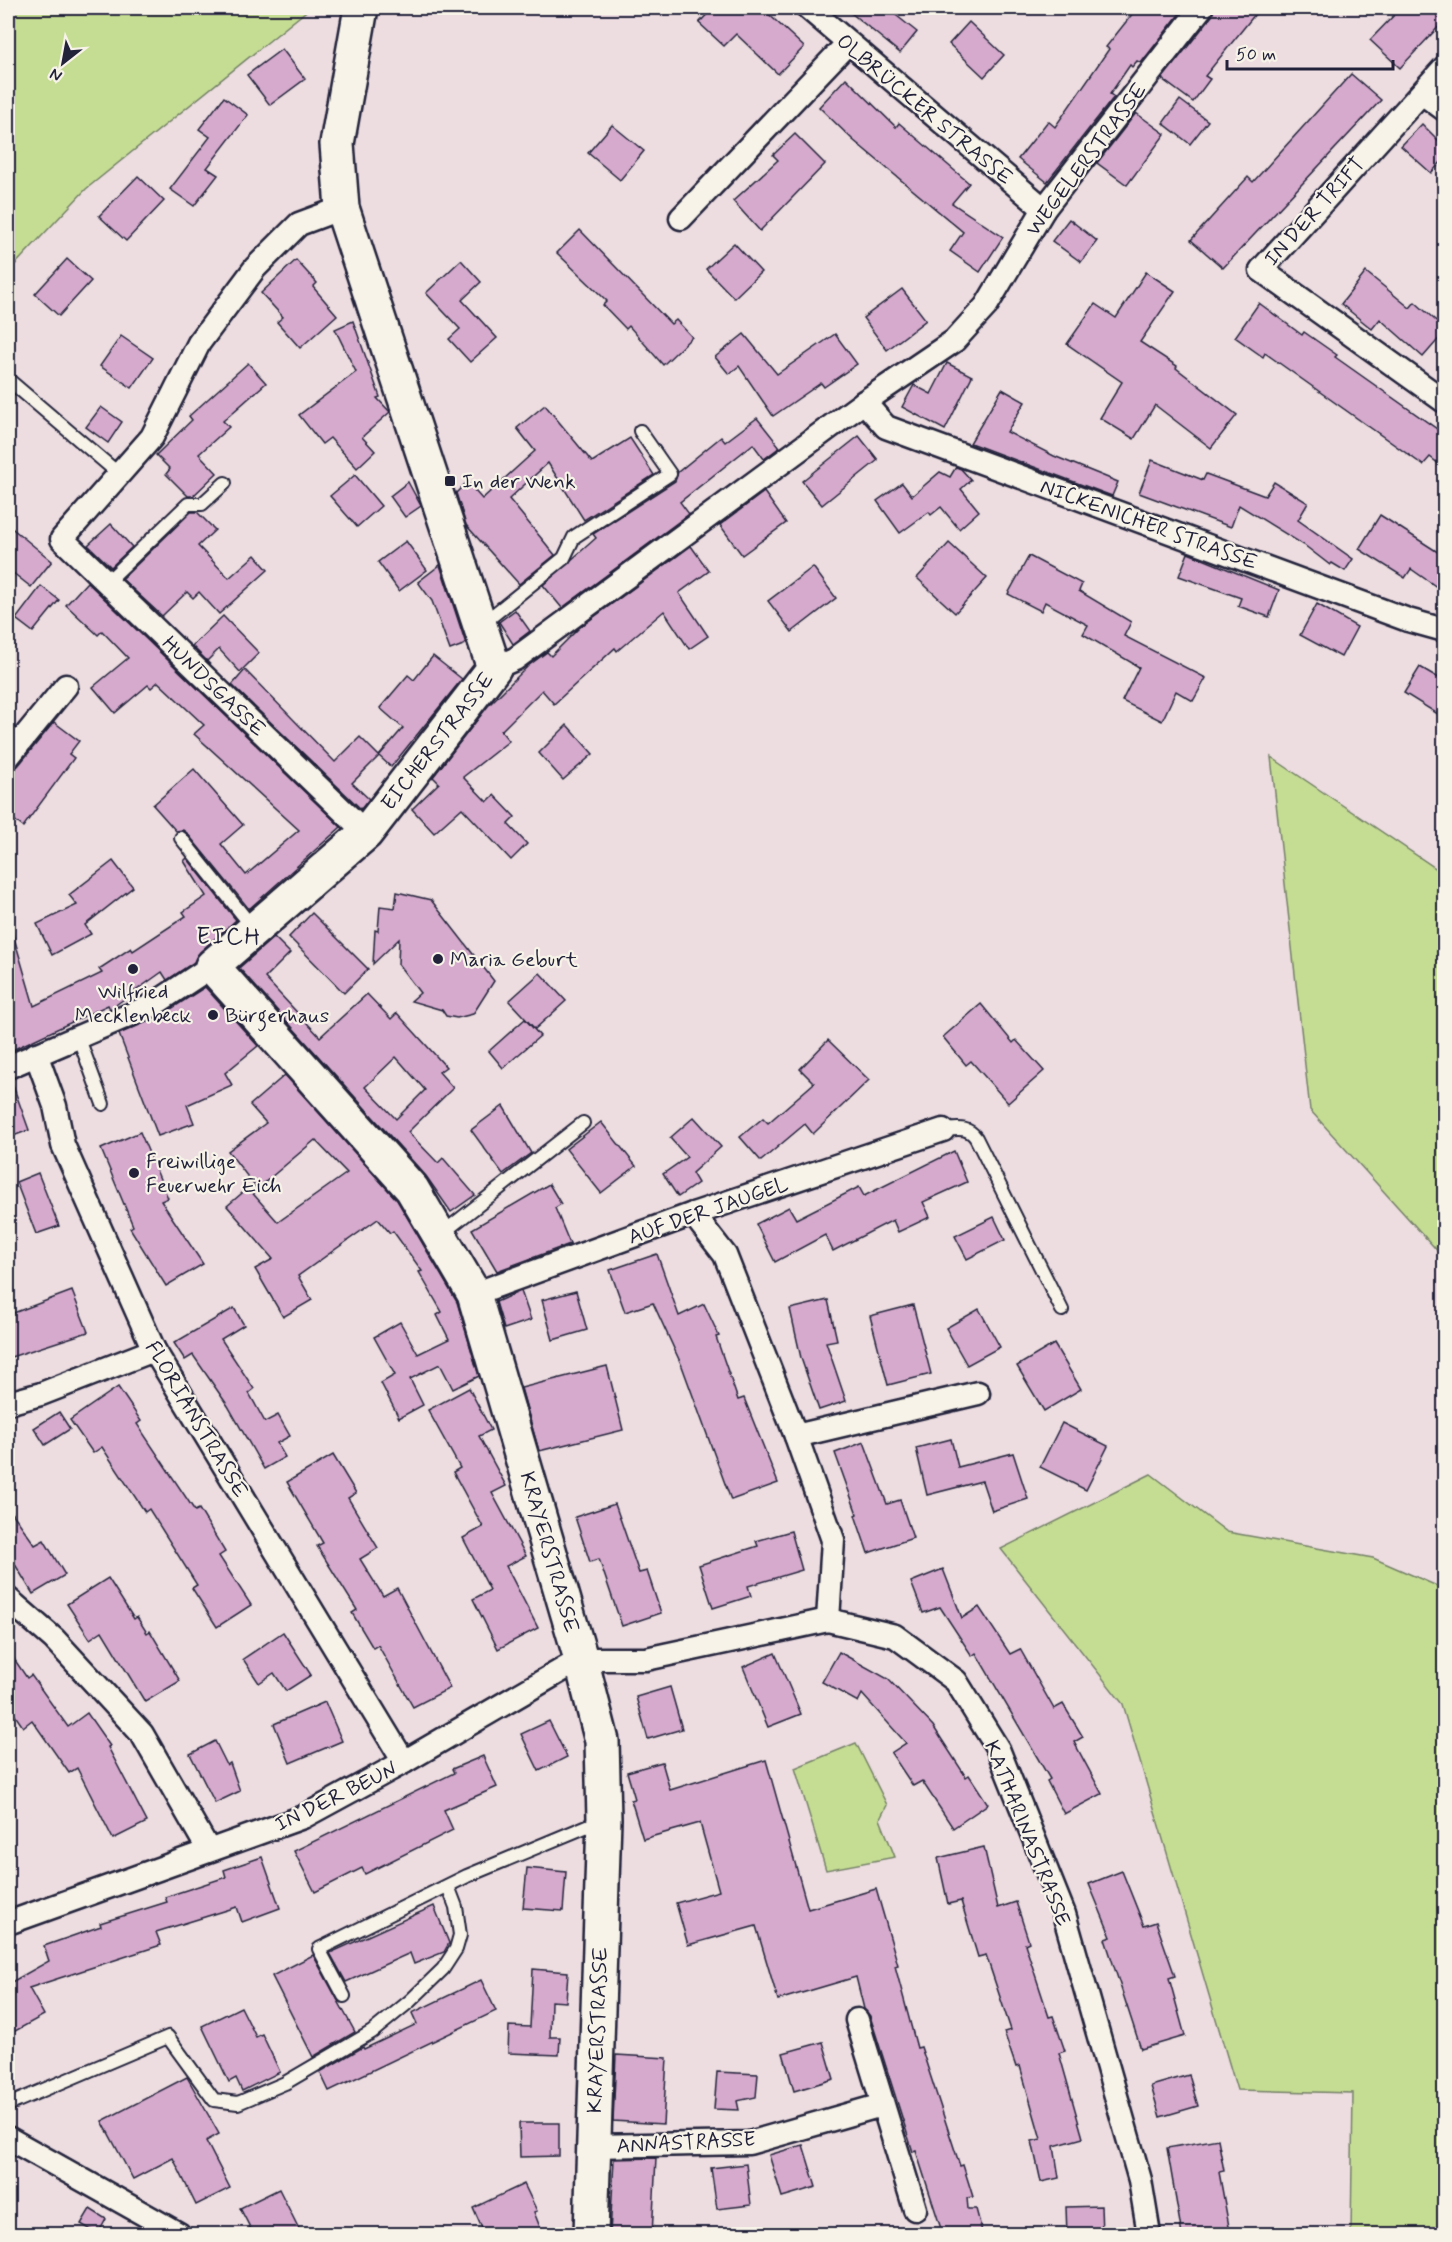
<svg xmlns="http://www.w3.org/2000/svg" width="1452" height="2242" font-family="Mynerve,sans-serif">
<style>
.green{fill:#c5dd93;stroke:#748067;stroke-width:1.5}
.building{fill:#d6aacd;stroke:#22223b;stroke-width:1.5;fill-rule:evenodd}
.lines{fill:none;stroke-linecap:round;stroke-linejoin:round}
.lane-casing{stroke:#22223b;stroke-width:16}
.street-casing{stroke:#22223b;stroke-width:27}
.secondary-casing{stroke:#22223b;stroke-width:38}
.lane{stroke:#f7f3e8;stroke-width:12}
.street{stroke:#f7f3e8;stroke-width:22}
.secondary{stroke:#f7f3e8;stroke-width:33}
.poi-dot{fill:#22223b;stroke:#f7f3e8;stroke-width:2}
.labels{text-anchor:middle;stroke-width:4.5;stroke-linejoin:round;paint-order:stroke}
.street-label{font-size:21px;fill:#22223b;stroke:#f7f3e8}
.poi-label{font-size:21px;fill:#22223b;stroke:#f7f3e8;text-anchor:start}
.quarter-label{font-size:24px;letter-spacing:1.5px;fill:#22223b;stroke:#f7f3e8}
</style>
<rect width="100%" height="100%" fill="#eddde0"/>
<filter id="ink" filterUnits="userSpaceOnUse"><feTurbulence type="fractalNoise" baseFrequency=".0167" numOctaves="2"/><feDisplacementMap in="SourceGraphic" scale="12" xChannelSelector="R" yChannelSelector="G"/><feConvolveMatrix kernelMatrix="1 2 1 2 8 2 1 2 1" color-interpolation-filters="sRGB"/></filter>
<g filter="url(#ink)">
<g class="green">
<polygon points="8,8 310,8 86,189 8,272"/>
<polygon points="1271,757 1444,874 1444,1258 1310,1110"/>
<polygon points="1151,1474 1227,1532 1373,1558 1444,1589 1444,2234 1351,2234 1353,2093 1237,2090 1123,1704 1001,1549"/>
<polygon points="856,1743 887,1805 880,1819 895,1857 826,1870 795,1768"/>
</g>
<g class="building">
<polygon points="713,8 762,8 804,47 778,74 736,34 724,46 699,23"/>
<polygon points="845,8 887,8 917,32 900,53"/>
<polygon points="1137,8 1184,8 1141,63 1137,61 1132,67 1130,65 1110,94 1114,97 1047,182 1018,159 1048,121 1055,127 1109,49 1106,47"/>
<polygon points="1214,8 1260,8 1205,76 1210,79 1193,102 1162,79 1212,16"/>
<polygon points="1401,8 1444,8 1444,21 1400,68 1370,40"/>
<polygon points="969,22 1004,55 984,77 949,44"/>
<polygon points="282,49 305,79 270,105 247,75"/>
<polygon points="1351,74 1381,100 1223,268 1191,240 1248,177 1253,182"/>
<polygon points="846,78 896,127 899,123 969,183 952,203 1003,237 980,272 950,251 963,232 853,140 819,107"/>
<polygon points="224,97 248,115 207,168 218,175 194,206 170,189 210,137 199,129"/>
<polygon points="1180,100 1208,121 1190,144 1163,123"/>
<polygon points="1136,113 1165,134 1127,185 1097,163"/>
<polygon points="1422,124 1444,146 1444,159 1431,173 1401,146"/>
<polygon points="612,125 644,151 620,180 588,153"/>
<polygon points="795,134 825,164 760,231 733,201 778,160 773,155"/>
<polygon points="138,176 164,201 126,241 99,216"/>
<polygon points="1069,219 1097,241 1081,262 1052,241"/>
<polygon points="580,230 671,324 676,320 692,337 663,365 629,326 626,329 603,305 607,301 557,253"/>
<polygon points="734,243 761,272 734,298 706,269"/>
<polygon points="67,259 91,281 59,316 35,294"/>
<polygon points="296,260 317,283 313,287 337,315 300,348 277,322 283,317 261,293"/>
<polygon points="461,260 481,282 462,300 497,338 470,362 449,339 460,329 426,293"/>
<polygon points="1146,272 1175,291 1140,342 1177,366 1176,368 1237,415 1211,448 1155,405 1134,439 1100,418 1122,382 1067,344 1095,304 1116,318"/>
<polygon points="1366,272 1410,308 1415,302 1444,328 1444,333 1423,357 1380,319 1372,329 1341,304"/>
<polygon points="902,289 926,320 887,350 863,318"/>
<polygon points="1259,303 1302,335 1304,332 1337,355 1335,357 1444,434 1444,468 1430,457 1423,465 1265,353 1263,357 1235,337"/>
<polygon points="353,321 380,397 377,398 390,412 362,437 375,451 357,468 330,438 322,444 299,415 356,372 335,329"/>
<polygon points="744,334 777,374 835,334 857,364 824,387 821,383 773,416 739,366 729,374 715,357"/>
<polygon points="121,336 153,358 132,388 100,366"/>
<polygon points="248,363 266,383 223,421 229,427 199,454 217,473 193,496 188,496 166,474 170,469 156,455 192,420 189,416"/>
<polygon points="947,363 972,376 945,430 902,407 914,385 931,394"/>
<polygon points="1002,389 1025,402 1007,432 1054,456 1118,482 1112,496 970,443"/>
<polygon points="545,405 592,462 630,438 654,475 584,520 548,463 509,499 555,555 519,584 466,525 456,493 467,482 482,499 535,451 517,428"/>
<polygon points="101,407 122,422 108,443 86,427"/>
<polygon points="757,418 780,447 764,459 753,444 680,502 689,514 562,608 543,585 596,538 593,534 675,481 678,472 721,437 725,442"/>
<polygon points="859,436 878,460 822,505 802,481"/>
<polygon points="1152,460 1203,480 1206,474 1265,496 1274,482 1308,503 1298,520 1353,559 1345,571 1332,563 1330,565 1304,545 1239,505 1231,527 1139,493"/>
<polygon points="956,467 961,469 971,480 961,489 979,511 959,529 941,507 931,515 929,512 900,533 877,501 902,483 912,496 940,472 950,477"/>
<polygon points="355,475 381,506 357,527 330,496"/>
<polygon points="408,482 421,506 405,517 390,496"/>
<polygon points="764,492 786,523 742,555 720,525"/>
<polygon points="191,512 197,512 215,530 198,546 229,578 255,555 268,570 219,614 199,592 193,598 187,592 162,616 122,579"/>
<polygon points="1380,515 1444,556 1444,592 1411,569 1405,578 1359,549"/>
<polygon points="111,524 132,547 111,567 88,545"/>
<polygon points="8,525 52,561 31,587 8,569"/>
<polygon points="406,541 427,570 399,591 378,562"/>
<polygon points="949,543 987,578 955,613 917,578"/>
<polygon points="691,546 709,571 679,593 708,636 689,649 664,611 617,651 615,648 554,704 542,690 501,731 509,741 463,777 487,802 494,795 515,817 508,824 527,844 511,860 462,808 434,833 412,809 439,783 433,777 488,706 528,666 547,652 551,656 579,628"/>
<polygon points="1188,553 1279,590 1269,617 1238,606 1241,598 1179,576"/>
<polygon points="1029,556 1082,584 1079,591 1131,622 1124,636 1206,678 1193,701 1176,691 1162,721 1122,701 1139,667 1083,634 1088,625 1045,602 1041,611 1008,594"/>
<polygon points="440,565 466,644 450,650 432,601 418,582"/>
<polygon points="813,567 836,598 792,632 768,601"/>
<polygon points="87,582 341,827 249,909 187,833 183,830 176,831 153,805 194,769 243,825 221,844 246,875 299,830 194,734 204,725 158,682 151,688 148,685 115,713 93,687 128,658 102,631 98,635 66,605"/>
<polygon points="41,586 59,600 33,632 16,619"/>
<polygon points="1317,604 1357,627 1341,657 1300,635"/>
<polygon points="515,610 530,631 513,644 499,622"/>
<polygon points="223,616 259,653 240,672 219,649 207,661 192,646"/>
<polygon points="433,656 462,679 391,767 379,756 403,728 380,708 408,675 414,680"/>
<polygon points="1420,667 1444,681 1444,718 1404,693"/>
<polygon points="245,670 335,762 360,737 379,756 352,783 369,799 361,809 232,685"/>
<polygon points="54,722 79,741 69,754 74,758 23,827 8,815 8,773 18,766"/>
<polygon points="567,725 593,754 563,780 539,753"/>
<polygon points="187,858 236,920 200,952 194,962 167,980 162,972 110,1009 108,1005 8,1052 8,932 12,931 34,1006 102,973 99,969 131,948 133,951 186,916 183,912 206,896 184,861"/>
<polygon points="113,861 133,887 85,925 91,934 52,955 37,924 77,905 69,895"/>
<polygon points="397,892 431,900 494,981 473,1014 457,1018 446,1016 442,1010 411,1001 420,993 398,964 399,939 373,964 375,930 378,931 380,906 395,908"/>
<polygon points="312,913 368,969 344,993 289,937"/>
<path d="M274 937 290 953 265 978 320 1037 367 994 391 1019 397 1013 446 1067 439 1072 453 1088 408 1132 438 1163 443 1158 475 1195 451 1212 426 1176 239 968ZM396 1057 425 1090 396 1119 365 1087Z"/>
<polygon points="540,973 566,1001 535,1029 509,1001"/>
<polygon points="205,987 258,1046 225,1073 232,1085 187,1105 194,1123 158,1136 119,1034 160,1016"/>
<polygon points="981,1004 1013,1043 1016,1040 1044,1071 1008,1103 971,1061 966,1065 943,1037"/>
<polygon points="525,1019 540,1036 503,1068 489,1051"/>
<polygon points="828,1040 869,1080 813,1134 805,1124 761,1161 740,1137 763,1118 768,1123 814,1083 800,1069"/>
<polygon points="285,1075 397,1200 457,1302 479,1376 453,1389 440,1364 410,1379 423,1405 399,1418 381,1383 395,1375 374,1337 400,1322 418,1354 449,1339 437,1315 442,1312 419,1272 422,1271 393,1231 390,1233 378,1219 298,1276 312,1300 283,1317 255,1269 273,1259 227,1206 248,1188 278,1222 347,1173 315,1140 257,1189 228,1151 266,1123 250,1105"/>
<polygon points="8,1080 11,1080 29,1130 8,1138"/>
<polygon points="503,1106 531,1153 503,1174 471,1130"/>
<polygon points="694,1117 721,1147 692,1173 698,1183 678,1197 663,1174 687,1157 670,1138"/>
<polygon points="601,1122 636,1166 601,1193 566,1149"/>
<polygon points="140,1132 168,1198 161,1201 203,1264 166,1286 130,1228 133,1226 101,1149"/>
<polygon points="954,1151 967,1182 923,1202 930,1217 898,1232 893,1220 833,1251 825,1235 775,1262 756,1224 789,1207 796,1219 859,1187 864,1196"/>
<polygon points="38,1173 59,1226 36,1234 16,1182"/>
<polygon points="549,1184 561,1204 555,1208 570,1244 497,1271 472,1229"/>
<polygon points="994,1217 1005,1240 967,1259 955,1236"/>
<polygon points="657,1254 679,1316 704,1304 719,1336 716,1337 738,1400 744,1398 778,1483 731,1500 682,1366 653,1303 625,1312 610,1270"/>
<polygon points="72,1291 88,1332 8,1358 8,1315"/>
<polygon points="521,1291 531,1320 504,1329 496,1302"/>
<polygon points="576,1291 587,1330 553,1340 542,1300"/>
<polygon points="828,1300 837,1340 826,1342 846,1401 819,1410 801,1358 790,1309"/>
<polygon points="913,1305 931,1374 888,1385 870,1316"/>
<polygon points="234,1308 244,1325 221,1339 254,1389 249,1393 265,1422 278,1415 290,1436 277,1443 285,1457 264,1469 228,1406 193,1355 185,1360 174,1343"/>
<polygon points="979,1309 1000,1347 967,1365 946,1328"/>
<polygon points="1054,1344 1081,1389 1044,1411 1017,1366"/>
<polygon points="607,1366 623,1430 539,1451 521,1388"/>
<polygon points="118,1387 141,1421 137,1424 195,1511 199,1509 225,1552 219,1556 251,1605 217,1627 192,1588 197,1585 149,1509 145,1512 102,1447 93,1453 70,1420"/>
<polygon points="469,1388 491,1430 479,1436 506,1486 492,1493 526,1556 506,1566 538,1628 498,1649 473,1599 490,1590 463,1538 483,1527 453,1472 460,1468 428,1410"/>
<polygon points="59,1412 70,1429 45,1445 34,1428"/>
<polygon points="1062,1423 1108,1446 1086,1490 1040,1467"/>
<polygon points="951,1439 958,1467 1013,1453 1028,1499 992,1511 982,1481 927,1495 916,1448"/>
<polygon points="864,1442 887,1504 900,1500 913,1538 868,1553 855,1515 857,1514 835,1453"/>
<polygon points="333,1455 356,1493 348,1498 378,1548 360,1559 383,1596 397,1588 450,1688 413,1707 378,1645 373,1648 352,1613 357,1610 317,1546 323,1543 287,1482"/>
<polygon points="615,1504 639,1573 647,1571 661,1613 622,1626 599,1559 590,1562 575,1517"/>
<polygon points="8,1507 35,1545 44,1540 65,1575 33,1594 8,1553"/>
<polygon points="791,1531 802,1570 748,1586 751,1596 713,1608 699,1565 758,1546 756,1541"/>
<polygon points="943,1569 962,1618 979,1607 1010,1654 1020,1649 1054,1709 1063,1704 1083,1737 1074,1742 1102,1794 1064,1814 1047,1781 1050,1779 976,1653 972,1656 940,1607 923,1613 911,1582"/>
<polygon points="108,1578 134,1619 137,1617 147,1633 150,1631 180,1681 145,1702 102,1631 90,1639 67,1604"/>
<polygon points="283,1632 311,1675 286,1691 274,1673 259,1683 243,1659"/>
<polygon points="8,1650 27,1678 31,1675 68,1727 87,1713 110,1746 108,1747 147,1822 113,1839 77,1768 69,1773 32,1720 23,1727 8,1705"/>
<polygon points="839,1652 888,1679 933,1726 966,1777 969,1775 988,1804 953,1828 922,1781 913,1786 891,1753 906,1743 862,1694 858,1702 822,1682"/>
<polygon points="775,1653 801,1714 768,1727 743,1667"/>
<polygon points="670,1687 682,1729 648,1739 636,1697"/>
<polygon points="325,1702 342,1741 290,1763 274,1724"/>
<polygon points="549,1721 567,1757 539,1771 521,1734"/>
<polygon points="215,1741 227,1765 230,1763 240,1791 215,1803 190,1754"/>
<polygon points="483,1756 497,1787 444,1810 453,1830 365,1874 362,1868 315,1892 294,1851 454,1773 452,1769"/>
<polygon points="766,1760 808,1909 876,1889 898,1965 895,1966 917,2048 921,2047 960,2166 963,2165 973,2197 967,2198 968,2209 976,2209 983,2235 943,2235 916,2151 913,2152 870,2016 864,2009 856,1977 778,2000 756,1926 688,1945 676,1903 719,1891 700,1823 643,1839 631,1800 635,1799 627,1772 662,1762 670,1790"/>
<polygon points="984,1847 998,1908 1016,1902 1029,1942 1025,1944 1049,2017 1053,2016 1065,2051 1059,2053 1083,2138 1054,2146 1059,2178 1041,2182 1032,2141 1041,2139 1020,2066 1016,2067 1004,2032 1011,2030 986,1955 978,1957 961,1901 948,1904 938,1858"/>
<polygon points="262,1857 280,1908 242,1922 237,1907 156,1932 161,1945 29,1988 44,2015 8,2035 8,1984 49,1961 44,1946 101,1926 100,1923 167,1902 165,1897 226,1877 224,1870"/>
<polygon points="527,1868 566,1872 563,1911 523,1908"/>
<polygon points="1122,1871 1144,1926 1156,1922 1175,1976 1169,1978 1185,2036 1141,2049 1105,1939 1111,1937 1089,1884"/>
<polygon points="434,1906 449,1943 444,1952 414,1964 410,1953 346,1982 330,1953"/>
<polygon points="313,1955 355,2032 313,2057 272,1976"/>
<polygon points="533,1969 568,1972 566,2002 551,2001 550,2037 560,2037 559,2055 508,2053 509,2026 530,2027"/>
<polygon points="481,1980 496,2011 329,2091 320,2072 363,2047 364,2049 417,2024 412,2013"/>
<polygon points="241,2007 256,2037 262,2034 280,2072 242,2091 236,2078 229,2082 202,2026"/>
<polygon points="823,2042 834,2079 794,2091 783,2053"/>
<polygon points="616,2055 667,2058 663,2124 613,2121"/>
<polygon points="717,2072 758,2074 756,2097 737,2101 739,2110 714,2109"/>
<polygon points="1189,2075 1198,2106 1160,2117 1151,2086"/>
<polygon points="187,2077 219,2134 206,2141 230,2188 196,2205 173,2158 133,2179 102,2121"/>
<polygon points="519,2123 559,2123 559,2156 520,2157"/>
<polygon points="1218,2139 1224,2171 1219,2172 1230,2232 1182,2235 1167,2148"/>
<polygon points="803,2145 816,2187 782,2197 769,2155"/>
<polygon points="656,2158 652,2235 610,2235 614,2159"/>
<polygon points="746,2164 751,2205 717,2209 711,2168"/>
<polygon points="524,2184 537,2211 534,2212 543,2235 485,2235 473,2208"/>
<polygon points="279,2189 302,2235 254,2235 240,2208"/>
<polygon points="1101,2206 1102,2235 1067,2235 1066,2207"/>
<polygon points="90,2209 106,2219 98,2234 81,2224"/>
</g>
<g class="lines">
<g class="lane-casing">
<g id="lane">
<polyline points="10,381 119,474"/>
<polyline points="107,582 188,504 202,504 225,483"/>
<polyline points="481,625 564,558 574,537 670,474 640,431"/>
<polyline points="181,838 254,929"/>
<polyline points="78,1036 103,1104"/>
<path d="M943 1130C957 1129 968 1126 976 1138L1062 1310"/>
<polyline points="440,1235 583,1123"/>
<polyline points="344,1996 319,1949 467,1876 602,1820"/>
<polyline points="8,2105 168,2037 214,2100 238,2103 285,2083 372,2032 410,2001 443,1969 456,1949 460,1935 456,1907 448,1886"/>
</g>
</g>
<g class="street-casing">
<g id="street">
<polyline points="808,8 1044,209"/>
<polyline points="1444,68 1261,270 1444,401"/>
<polyline points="1422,93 1444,109"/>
<polyline points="342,208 299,224 255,268 199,343 152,437 62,539 366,833"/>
<polyline points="681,218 847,44"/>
<polyline points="864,402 886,427 1408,620 1444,630"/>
<polyline points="494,668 515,659 864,402 954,341 986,306 1044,209 1201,8"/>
<polyline points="8,757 66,686"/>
<polyline points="36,1054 55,1106 63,1145 154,1350 404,1762"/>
<polyline points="8,1067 153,1005 212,966"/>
<polyline points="693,1214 725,1255 796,1436 833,1540 828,1620"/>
<polyline points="474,1294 693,1214 943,1130"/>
<polyline points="8,1403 41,1394 154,1350"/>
<polyline points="796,1436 978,1393"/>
<polyline points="8,1599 54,1639 142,1734 208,1849"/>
<polyline points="8,1923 303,1817 404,1762 581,1659 646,1659 828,1620 895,1636 956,1681 998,1749 1064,1914 1140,2180 1149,2234"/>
<polyline points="857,2020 915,2209"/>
<polyline points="8,2138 179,2234"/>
<polyline points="593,2146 749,2143 882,2105"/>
</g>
</g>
<g class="secondary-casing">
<polyline id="secondary" points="361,8 337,144 342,208 494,668 366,833 212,966 412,1189 474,1294 581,1659 602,1741 604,1819 591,2234"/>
</g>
<use href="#lane" class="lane"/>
<use href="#street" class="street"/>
<use href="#secondary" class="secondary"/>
</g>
</g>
<g class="poi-dot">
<rect x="444" y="475" width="12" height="12" rx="3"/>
<circle cx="438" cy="959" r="6"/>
<circle cx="133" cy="969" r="6"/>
<circle cx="213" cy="1015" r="6"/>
<circle cx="134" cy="1173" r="6"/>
</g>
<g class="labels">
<g class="street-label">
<text transform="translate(925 109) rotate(40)" y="7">OLBRÜCKER STRASSE</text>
<text transform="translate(1086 159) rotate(-53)" y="7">WEGELERSTRASSE</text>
<text transform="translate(1314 211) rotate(-48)" y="7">IN DER TRIFT</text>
<text transform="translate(1149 524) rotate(20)" y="7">NICKENICHER STRASSE</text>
<text transform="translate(214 686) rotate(44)" y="7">HUNDSGASSE</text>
<text transform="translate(437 741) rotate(-52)" y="7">EICHERSTRASSE</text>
<text transform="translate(708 1210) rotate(-19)" y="7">AUF DER JAUGEL</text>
<text transform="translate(197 1419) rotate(59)" y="7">FLORIANSTRASSE</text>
<text transform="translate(550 1552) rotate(74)" y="7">KRAYERSTRASSE</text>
<text transform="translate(336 1796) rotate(-26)" y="7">IN DER BEUN</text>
<text transform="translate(1028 1833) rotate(68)" y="7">KATHARINASTRASSE</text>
<text transform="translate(597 2030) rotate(-88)" y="7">KRAYERSTRASSE</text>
<text transform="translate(686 2142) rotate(-3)" y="7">ANNASTRASSE</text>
</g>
<g class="poi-label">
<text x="462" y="488">In der Wenk</text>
<text x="450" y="966">Maria Geburt</text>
<text x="133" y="998" text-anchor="middle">Wilfried<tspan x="133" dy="24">Mecklenbeck</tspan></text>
<text x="225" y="1022">Bürgerhaus</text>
<text x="146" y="1168">Freiwillige<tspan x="146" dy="24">Feuerwehr Eich</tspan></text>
</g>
<g class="quarter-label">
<text x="229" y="944">EICH</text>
</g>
</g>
<rect width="1452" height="2242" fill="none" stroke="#f7f3e8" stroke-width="30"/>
<rect x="15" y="15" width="1422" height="2212" fill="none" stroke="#22223b" stroke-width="2" filter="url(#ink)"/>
<g transform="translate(63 63) rotate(211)" stroke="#f7f3e8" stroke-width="4.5" paint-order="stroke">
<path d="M0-4.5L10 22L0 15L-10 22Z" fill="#22223b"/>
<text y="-9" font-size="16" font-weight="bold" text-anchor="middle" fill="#22223b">N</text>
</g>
<path d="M1227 60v9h166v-9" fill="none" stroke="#22223b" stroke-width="3"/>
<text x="1236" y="60" font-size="18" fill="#22223b" stroke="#f7f3e8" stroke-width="4.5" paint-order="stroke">50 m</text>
</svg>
